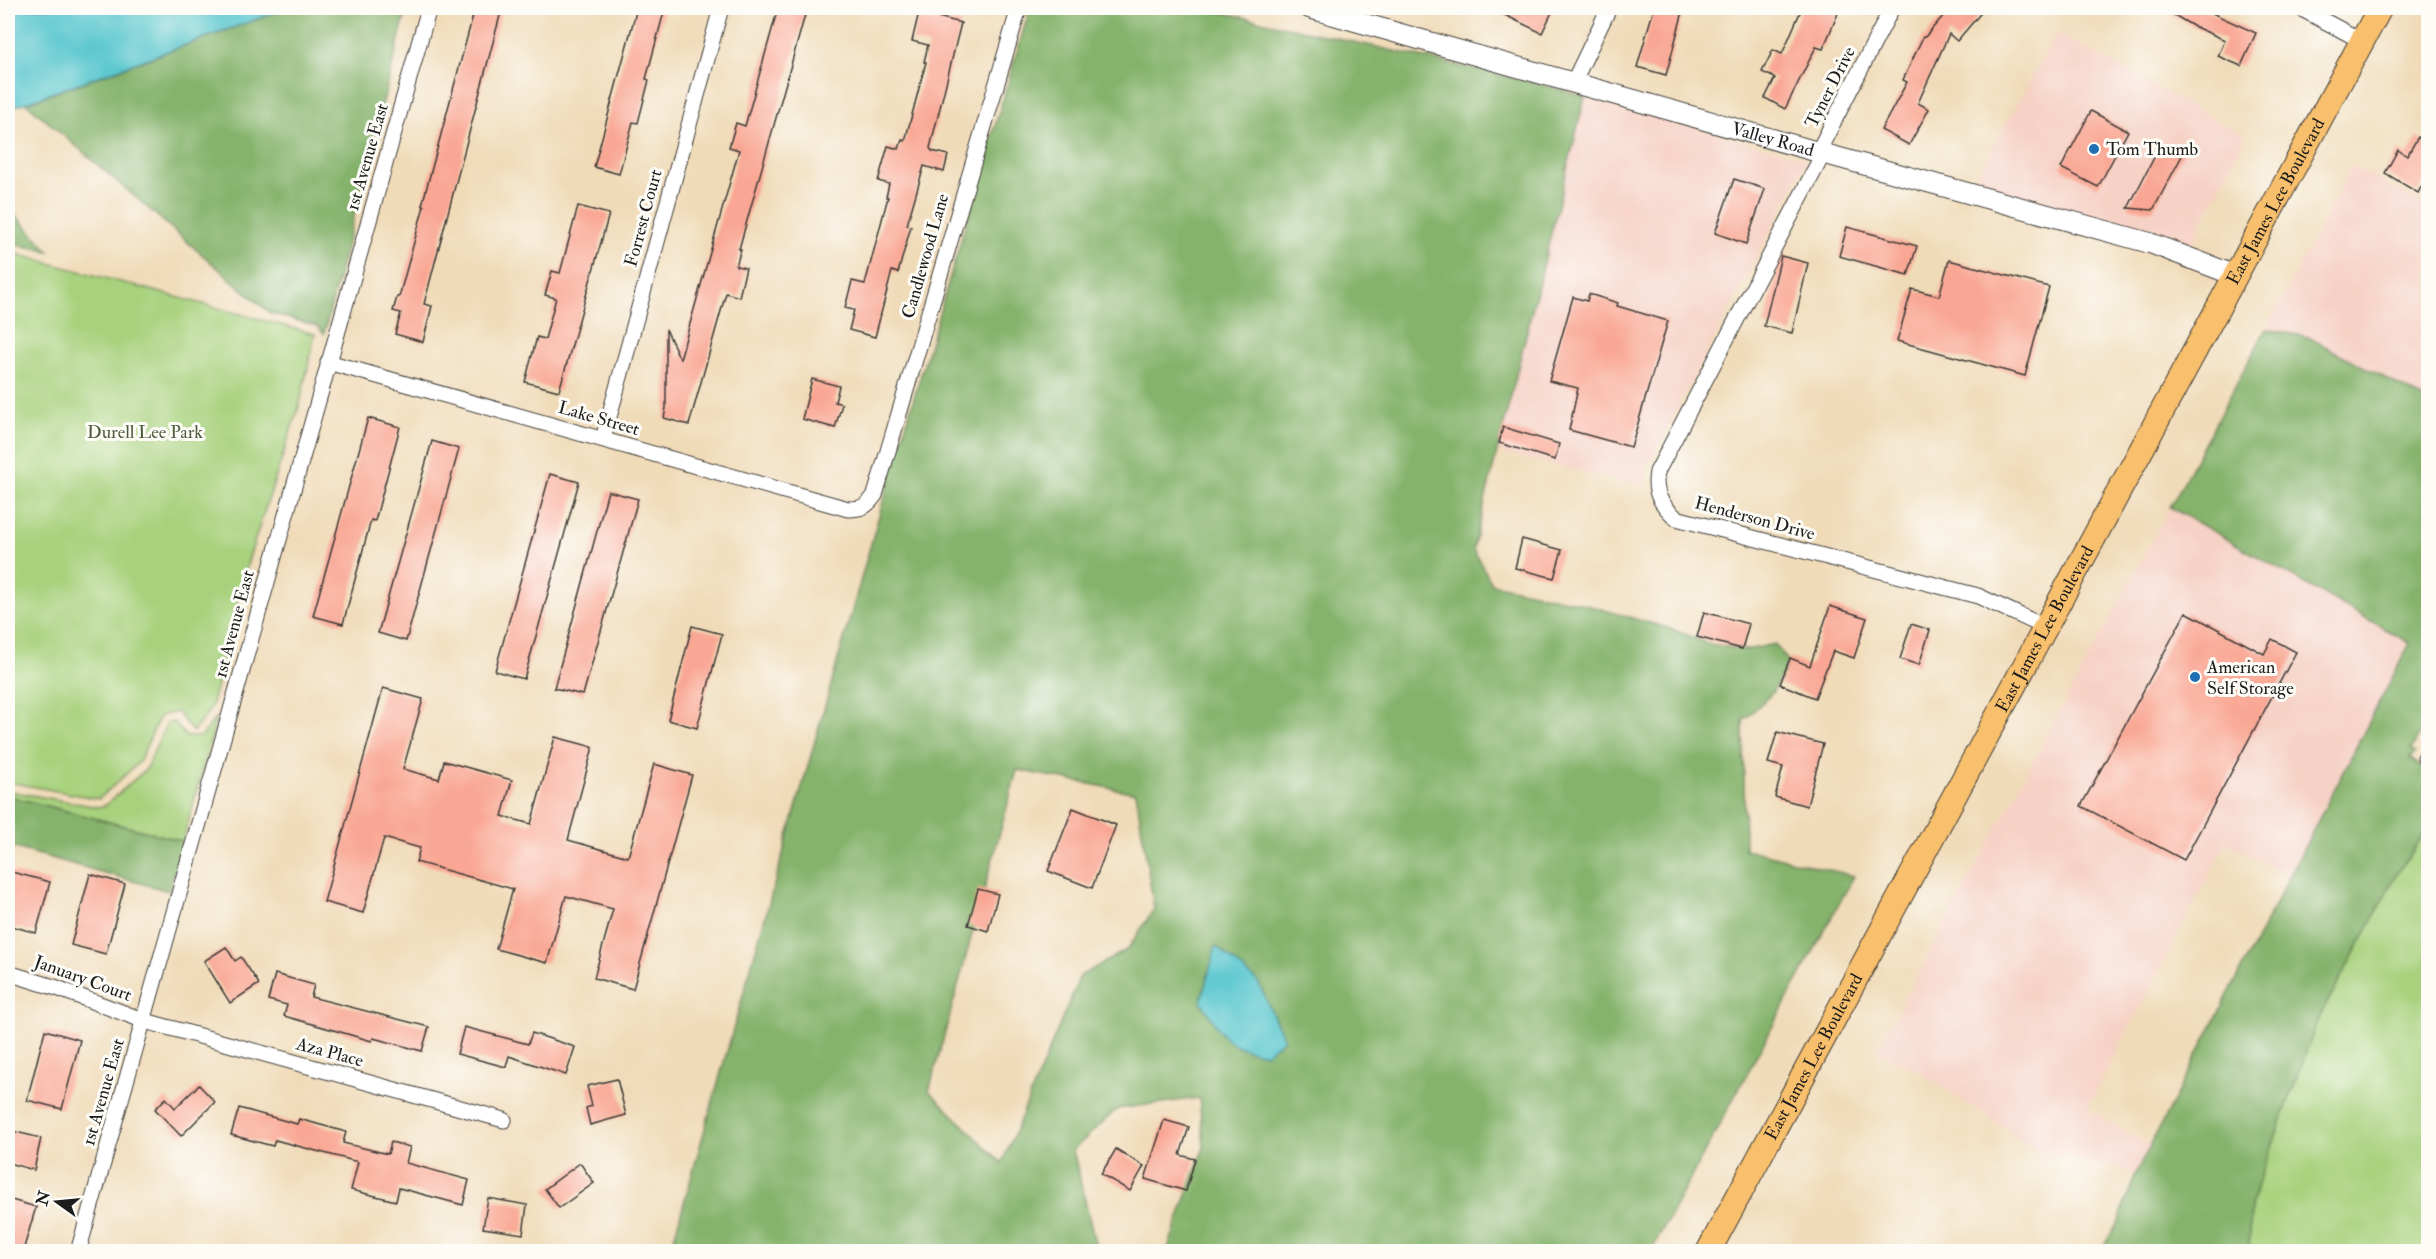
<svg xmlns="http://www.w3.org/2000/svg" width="2436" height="1259" font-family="'IM FELL Double Pica',serif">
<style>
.built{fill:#f6d1c5}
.green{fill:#a7d17d;stroke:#62764c;stroke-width:1.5}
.forest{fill:#85b36c;stroke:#506844;stroke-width:1.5;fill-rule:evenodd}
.water{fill:#5bc8cf;stroke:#3c7276;stroke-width:1.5}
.building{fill:#f9a794}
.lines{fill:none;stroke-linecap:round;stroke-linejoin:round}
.minor-casing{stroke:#3c3934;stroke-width:17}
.tertiary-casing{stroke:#3c3934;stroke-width:22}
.primary-casing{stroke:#3c3934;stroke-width:26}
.minor{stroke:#fff;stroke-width:15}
.tertiary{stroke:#fff;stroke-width:20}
.primary{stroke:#f8bf6c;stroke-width:24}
.poi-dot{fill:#1f6fb2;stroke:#fdfcf7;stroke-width:2}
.labels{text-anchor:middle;stroke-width:6;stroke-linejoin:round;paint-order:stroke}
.street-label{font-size:18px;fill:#1c1c1c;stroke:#fdfcf7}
.poi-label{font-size:18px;fill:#1c1c1c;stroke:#fdfcf7;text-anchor:start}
.park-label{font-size:18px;fill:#4d5b3e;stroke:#fdfcf7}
</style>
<rect width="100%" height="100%" fill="#fdfcf7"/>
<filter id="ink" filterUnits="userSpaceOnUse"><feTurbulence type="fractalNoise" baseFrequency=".0167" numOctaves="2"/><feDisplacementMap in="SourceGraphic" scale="12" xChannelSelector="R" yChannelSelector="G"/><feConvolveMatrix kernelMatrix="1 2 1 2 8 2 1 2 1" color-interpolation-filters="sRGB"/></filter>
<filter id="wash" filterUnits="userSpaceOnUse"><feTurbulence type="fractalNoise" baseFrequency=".008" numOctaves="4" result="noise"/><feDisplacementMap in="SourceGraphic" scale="24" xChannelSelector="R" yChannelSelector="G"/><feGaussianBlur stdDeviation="1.35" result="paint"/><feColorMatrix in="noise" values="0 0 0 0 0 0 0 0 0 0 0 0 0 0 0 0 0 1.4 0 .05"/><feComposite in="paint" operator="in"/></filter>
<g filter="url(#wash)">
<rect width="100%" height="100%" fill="#f0dbb9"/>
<g class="built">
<polygon points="2057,33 2246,136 2190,247 2153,234 1972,184"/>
<polygon points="1585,97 1808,159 1647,467 1645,490 1639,485 1497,452"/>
<polygon points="2352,166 2428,206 2428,401 2308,337 2266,329"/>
<polygon points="2170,507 2410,643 2290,876 2226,843 2087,1108 2150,1146 2136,1173 2041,1152 1917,1070 1876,1052"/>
</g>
<g class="green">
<polygon points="8,252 315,334 300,403 249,558 211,708 193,732 177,712 160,716 139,762 99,799 8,782"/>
<polygon points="217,716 183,841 8,796 8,791 98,807 106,805 146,769 167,723 174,722 186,737 201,737"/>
<polygon points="2428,828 2428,1251 2249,1252 2251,1204 2317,1022 2395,877"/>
</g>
<g class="forest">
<polygon points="288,8 407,8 324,334 317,326 270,313 26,103"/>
<path d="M1030 8H1203L1541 84 1585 97 1473 549 1492 584 1576 602 1671 629 1710 644 1746 650 1775 644 1789 662 1772 693 1743 721 1745 849 1854 876 1651 1251H1167L1204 1147 1199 1098 1117 1109 1073 1150 1097 1251 670 1252 880 512ZM1017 770 1136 793 1154 909 1128 949 1080 976 1002 1163 929 1091Z"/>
<polygon points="8,207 49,251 8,243"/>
<polygon points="2266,329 2308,337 2428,401 2428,720 2411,750 2415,753 2410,758 2428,772 2428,828 2395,877 2317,1022 2251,1204 2249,1251 2101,1251 2118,1223 2136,1173 2410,643 2170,507"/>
<polygon points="8,796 183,841 169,891 8,846"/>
</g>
<g class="water">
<polygon points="8,8 288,8 8,109"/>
<path d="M1216 946 1258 982 1284 1039 1266 1054C1222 1046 1223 1036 1201 1001Z"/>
</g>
<g id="blocks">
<g class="building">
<polygon points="475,8 502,8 424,304 432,306 423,342 395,334 401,313 393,311 397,297 399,297 424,206 422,205"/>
<polygon points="637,8 665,8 646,79 649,80 638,123 633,122 619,174 594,167"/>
<polygon points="778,8 807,8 739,249 741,249 736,266 746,268 739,297 726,293 689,425 664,418 666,408 666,329 680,359 739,150 729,147 736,123 745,126"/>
<polygon points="1490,8 1554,8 1542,33"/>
<polygon points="1654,8 1684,8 1666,75 1637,67"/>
<polygon points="1802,8 1831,8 1839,11 1823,49 1816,47 1785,109 1765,98 1775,78 1762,72 1773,50 1782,54"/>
<polygon points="1950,8 1985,8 1957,41 1949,34 1918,103 1929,109 1909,145 1881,130 1907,82 1903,80 1923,37 1925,37"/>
<polygon points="2162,8 2201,8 2256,33 2241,66 2218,56 2225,40 2193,26"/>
<polygon points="919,12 961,23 930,148 932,151 948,155 944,172 924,166 907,225 911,226 898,273 892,271 875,337 849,330 854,310 845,308 852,281 865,284 888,197 886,197 889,184 878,181 888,146 899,149 902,140 905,141 926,62 924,62 928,45 912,41"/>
<polygon points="2091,111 2128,131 2098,187 2061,168"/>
<polygon points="2418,137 2428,143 2428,174 2418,193 2385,173 2398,150 2407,156"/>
<polygon points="2159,148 2185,150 2153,210 2128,208"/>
<polygon points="1734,179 1765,189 1746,244 1715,233"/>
<polygon points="578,206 609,214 559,391 525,382 537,337 545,339 556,298 545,295 552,271 560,273"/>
<polygon points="1847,227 1917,246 1908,275 1839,256"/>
<polygon points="1781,256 1808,263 1792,333 1764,326"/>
<polygon points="1949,260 2049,287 2025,376 1897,341 1912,289 1939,296"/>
<polygon points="1589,294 1618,303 1617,306 1668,321 1631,447 1569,430 1578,388 1549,381 1573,297 1587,301"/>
<polygon points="812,379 839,386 835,402 842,404 835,428 802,419"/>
<polygon points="368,418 400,427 375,521 371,520 343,624 313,616"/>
<polygon points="1503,427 1559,444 1555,460 1499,443"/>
<polygon points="432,441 459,449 406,641 378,633"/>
<polygon points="550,474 579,482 524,679 495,671"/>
<polygon points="608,491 638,499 583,695 554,688"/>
<polygon points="1522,539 1562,550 1554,578 1515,568"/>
<polygon points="1830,606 1867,618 1854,658 1833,651 1815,698 1780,684 1790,658 1810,666"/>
<polygon points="1704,612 1749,624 1742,649 1697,637"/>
<polygon points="2186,612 2264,654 2272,639 2296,652 2184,860 2081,806"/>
<polygon points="1911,624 1930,630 1919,665 1900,659"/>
<polygon points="692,626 722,634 697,728 668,720"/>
<polygon points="383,688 423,699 403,769 439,779 444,761 512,780 502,816 531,824 555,737 593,747 568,840 628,857 654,764 692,775 633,989 594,978 613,909 566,896 547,963 496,949 513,889 416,862 420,848 384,838 363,913 324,902"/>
<polygon points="1777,732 1823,744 1807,806 1775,797 1783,767 1768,763"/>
<polygon points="1073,808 1116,825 1092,888 1048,871"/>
<polygon points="8,871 50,882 36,933 8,925"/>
<polygon points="90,874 125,884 106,954 71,945"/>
<polygon points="978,889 998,894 988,931 968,925"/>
<polygon points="226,947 235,961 241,957 259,984 230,1003 204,961"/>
<polygon points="275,974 314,985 311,997 429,1027 422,1051 373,1038 372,1041 284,1016 287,1005 268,1000"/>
<polygon points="464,1027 528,1044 532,1033 575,1047 566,1075 509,1056 506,1067 457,1054"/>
<polygon points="45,1030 80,1040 62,1109 27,1100"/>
<polygon points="617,1079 626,1115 590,1125 586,1108 592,1106 587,1086"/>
<polygon points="199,1085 215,1102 181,1136 155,1109 166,1098 175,1108"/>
<polygon points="239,1108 297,1124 299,1119 346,1132 343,1143 388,1154 391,1142 410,1147 406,1163 469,1180 463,1205 399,1188 396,1201 351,1190 358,1162 275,1140 273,1146 231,1135"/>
<polygon points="1164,1120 1189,1127 1180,1155 1195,1159 1186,1191 1145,1179"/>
<polygon points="8,1130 41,1138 34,1170 8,1163"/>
<polygon points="1116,1149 1144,1166 1130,1191 1101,1174"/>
<polygon points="580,1163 594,1183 559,1208 545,1189"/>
<polygon points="488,1198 527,1205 523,1234 483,1228"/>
<polygon points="8,1199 36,1207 23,1251 8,1251"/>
</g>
</g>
</g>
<g filter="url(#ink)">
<use href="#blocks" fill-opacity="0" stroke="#3c3934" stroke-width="1.5"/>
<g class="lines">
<g class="minor-casing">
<g id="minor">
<polyline points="2300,8 2362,41"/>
<polyline points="1573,83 1609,8"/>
<polyline points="1818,152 1892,8"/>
<path d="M1823 154 1657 472C1653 493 1661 504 1676 518L1978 596 2045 627"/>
<path d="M328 362 848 509C863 509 867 506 875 495L1019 8"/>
<polyline points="603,439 721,8"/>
<polyline points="2425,758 2428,760"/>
<polyline points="8,973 57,988 145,1021 504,1120"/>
<polyline points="78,1252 429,8"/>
</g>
</g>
<g class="tertiary-casing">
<g id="tertiary">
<path id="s1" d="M1309 8 1818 152 2150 243 2234 275"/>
</g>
</g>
<g class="primary-casing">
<g id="primary">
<path id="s2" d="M1708 1252 2380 8"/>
</g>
</g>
<use href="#minor" class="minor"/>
<use href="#tertiary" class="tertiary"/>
<use href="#primary" class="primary"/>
</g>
</g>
<g class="poi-dot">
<circle cx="2094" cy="149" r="6"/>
<circle cx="2195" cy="677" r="6"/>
</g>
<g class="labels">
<g class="street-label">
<text transform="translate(1830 87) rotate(-63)" y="6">Tyner Drive</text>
<text dy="6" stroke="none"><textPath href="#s1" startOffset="482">Valley Road</textPath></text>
<text transform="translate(367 157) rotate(-74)" y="6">1st Avenue East</text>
<text dy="6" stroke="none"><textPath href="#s2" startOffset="1194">East James Lee Boulevard</textPath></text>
<text transform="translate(643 218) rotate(-75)" y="6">Forrest Court</text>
<text transform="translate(925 256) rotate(-74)" y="6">Candlewood Lane</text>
<text transform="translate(599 418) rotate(16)" y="6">Lake Street</text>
<text transform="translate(1755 518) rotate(15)" y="6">Henderson Drive</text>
<text transform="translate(234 624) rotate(-75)" y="6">1st Avenue East</text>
<text dy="6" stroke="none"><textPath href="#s2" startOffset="708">East James Lee Boulevard</textPath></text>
<text transform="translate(83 978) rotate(20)" y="6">January Court</text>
<text transform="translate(330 1052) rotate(15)" y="6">Aza Place</text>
<text dy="6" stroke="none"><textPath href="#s2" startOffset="222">East James Lee Boulevard</textPath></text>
<text transform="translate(103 1092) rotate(-74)" y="6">1st Avenue East</text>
</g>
<g class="poi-label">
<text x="2106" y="155">Tom Thumb</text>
<text x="2207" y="673">American<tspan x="2207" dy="21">Self Storage</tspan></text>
</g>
<g class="park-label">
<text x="145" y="438">Durell Lee Park</text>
</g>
</g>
<rect width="2436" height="1259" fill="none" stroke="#fdfcf7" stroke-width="30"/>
<g transform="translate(57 1202) rotate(285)" stroke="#fdfcf7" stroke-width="4.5" paint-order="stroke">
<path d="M0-4.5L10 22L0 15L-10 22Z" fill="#1c1c1c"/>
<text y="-9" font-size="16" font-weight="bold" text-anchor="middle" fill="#1c1c1c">N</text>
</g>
</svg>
